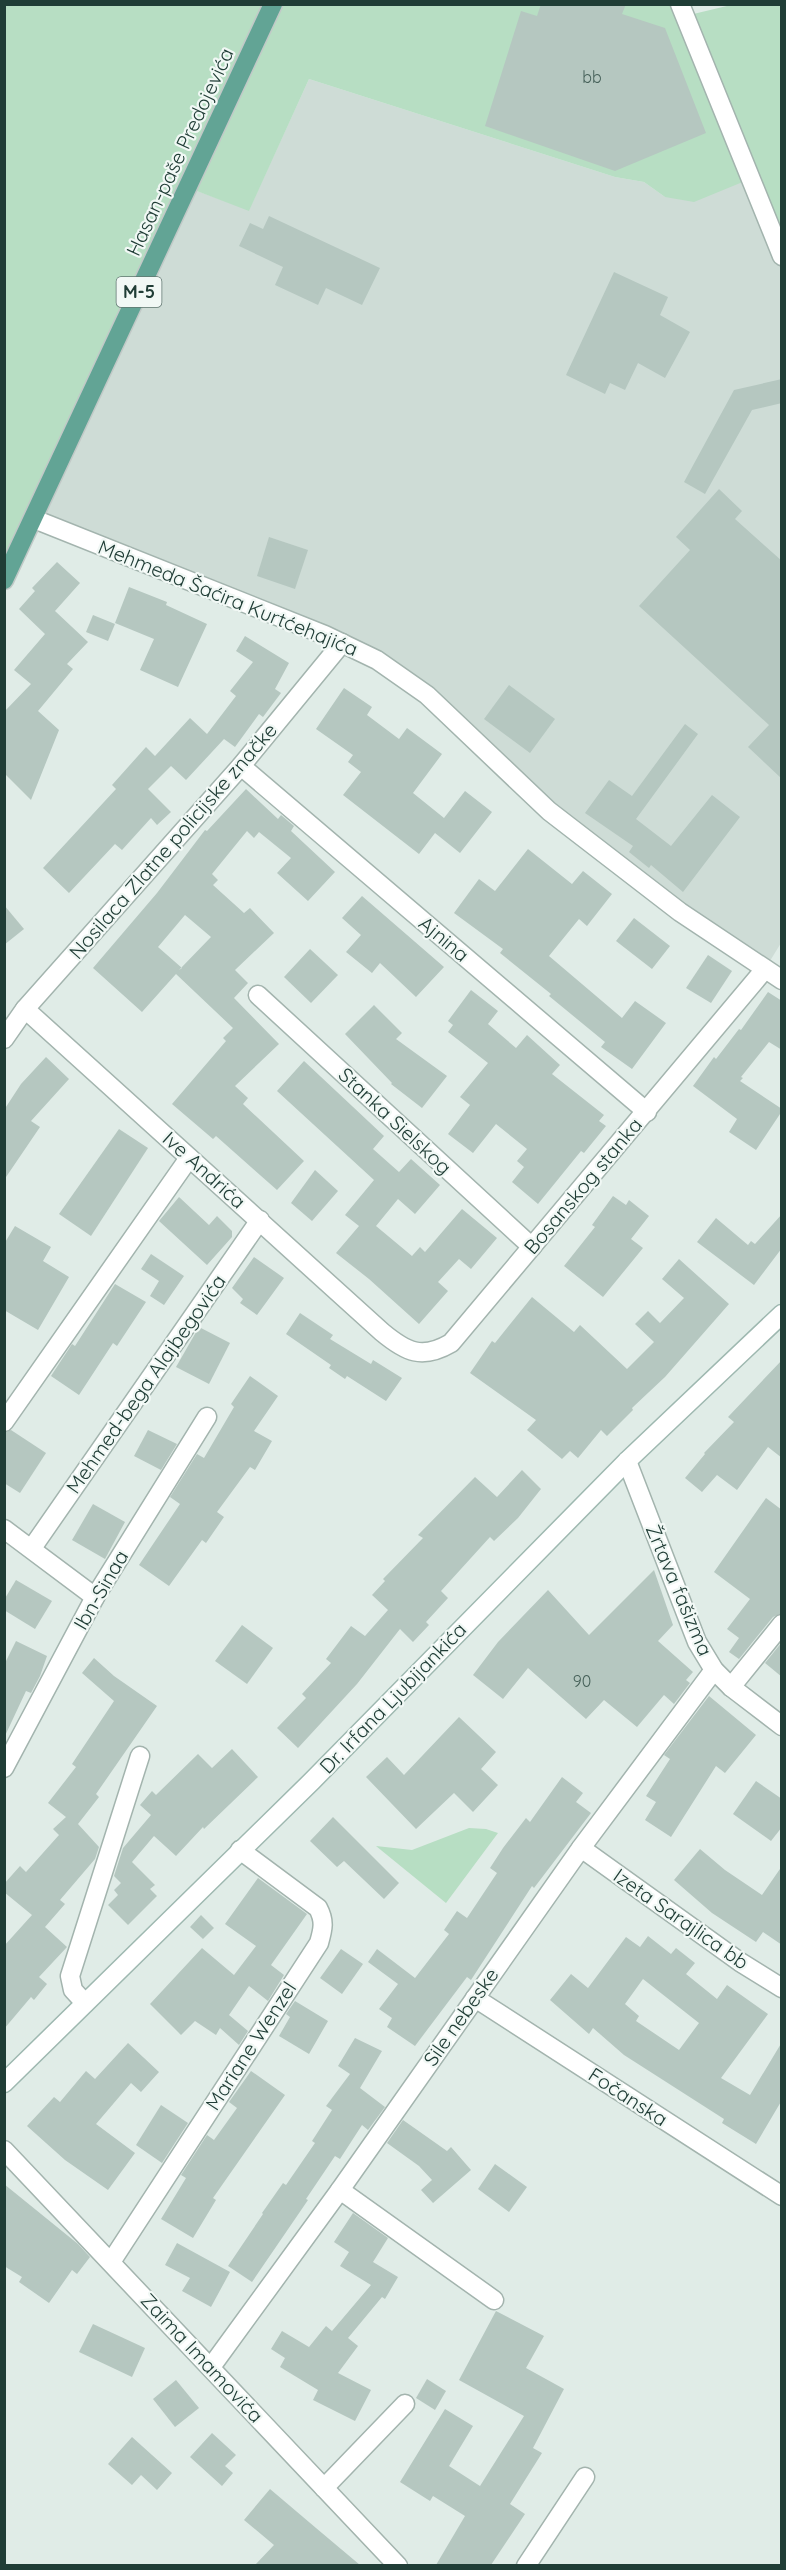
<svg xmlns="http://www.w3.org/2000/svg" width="786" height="2570" font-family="Quicksand,sans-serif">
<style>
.built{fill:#cedcd6}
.green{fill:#b7dec3}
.building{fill:#b5c7c0;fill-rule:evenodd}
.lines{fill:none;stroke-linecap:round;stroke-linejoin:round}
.minor-casing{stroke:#a3b4ae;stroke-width:21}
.tertiary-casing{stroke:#a3b4ae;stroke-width:21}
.secondary-casing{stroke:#9eb8b0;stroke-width:21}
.primary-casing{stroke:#c1c9c7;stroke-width:21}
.minor{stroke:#fff;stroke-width:18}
.tertiary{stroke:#fff;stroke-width:18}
.secondary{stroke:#fff;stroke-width:18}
.primary{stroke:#62a495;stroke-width:18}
.labels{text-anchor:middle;stroke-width:4.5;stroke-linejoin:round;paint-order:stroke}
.number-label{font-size:16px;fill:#456058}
.shield{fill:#f1f8f5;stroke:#5f756f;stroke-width:1.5}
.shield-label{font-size:18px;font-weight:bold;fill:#203d36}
.street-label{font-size:20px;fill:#203d36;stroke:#f1f8f5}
</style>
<rect width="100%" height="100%" fill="#e0ece7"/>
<polygon class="built" points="309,79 615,177 644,182 665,197 750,179 782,256 781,943 765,969 680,912 377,660 34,519 189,188 249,210"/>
<g class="green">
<polygon points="680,4 685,16 731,5 781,5 781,256 750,179 694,202 665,197 644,182 615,177 309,79 249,211 189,188 5,580 5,5"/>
<polygon points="469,1828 486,1829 498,1833 446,1903 376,1846 412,1850"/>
</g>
<g class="building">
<polygon points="541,4 626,4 622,14 665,28 706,133 615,171 485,126 521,11 537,16"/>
<polygon points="269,216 380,268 362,305 326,288 318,305 275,285 283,267 239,246 250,223 263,229"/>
<polygon points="614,272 668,297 660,315 690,332 665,378 638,363 625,390 610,383 605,394 566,375"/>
<polygon points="782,379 782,403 752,410 705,494 684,482 734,390"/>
<polygon points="719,489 742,511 735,519 782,561 782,779 748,747 769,725 639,606 690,550 676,537"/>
<polygon points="269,537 308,550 295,589 257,576"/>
<polygon points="57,562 80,583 55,611 88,642 67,664 73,669 38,711 59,730 31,800 4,773 4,712 31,684 14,670 45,634 19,609 35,591 32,588"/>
<polygon points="129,587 167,602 166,605 207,624 178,687 140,670 154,639 115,623"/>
<polygon points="93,615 115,624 108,641 86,632"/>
<polygon points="245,636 289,663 275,689 281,693 263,717 259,714 235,747 224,739 186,780 171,766 148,789 171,812 157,825 151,818 122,850 115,844 69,893 43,868 116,789 112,785 146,747 155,756 190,718 207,734 236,696 230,691 253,662 236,651"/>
<polygon points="509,685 555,719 530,753 484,719"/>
<polygon points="344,688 372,707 367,715 399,739 407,728 442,754 413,793 444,818 465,791 492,812 460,853 435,833 419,854 343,795 361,772 348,762 353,755 316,729"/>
<polygon points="685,724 698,734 636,819 671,846 712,795 740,817 683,892 651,865 649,868 629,852 633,846 585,813 609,780 632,796"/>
<path d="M246 789 278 819 281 815 294 826 291 831 335 872 308 901 277 873 291 858 259 832 254 838 247 831 212 874 218 880 213 885 244 913 250 908 274 933 235 970 248 983 234 998 279 1044 235 1086 248 1098 243 1104 304 1161 277 1190 216 1136 213 1139 172 1104 226 1041 223 1038 233 1028 176 974 142 1012 93 968 157 893 205 830 207 831ZM185 915 211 937 179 970 182 968 158 947Z"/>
<polygon points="528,849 572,884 583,871 612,894 587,926 579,919 549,956 622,1018 635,1001 666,1023 632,1069 601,1047 605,1042 549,996 551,994 500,953 503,949 454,913 479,879 495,891"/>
<polygon points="362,896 444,967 416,997 380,963 372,973 346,952 361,935 342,918"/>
<polygon points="4,905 24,929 4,945"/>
<polygon points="634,918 670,946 652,969 616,941"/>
<polygon points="310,949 338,975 311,1003 284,977"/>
<polygon points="708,955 732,971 711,1003 686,988"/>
<polygon points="471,990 498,1011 488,1024 516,1048 527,1035 560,1065 552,1074 604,1115 599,1121 606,1126 584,1153 581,1151 538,1204 512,1182 524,1167 517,1161 527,1149 496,1124 473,1153 448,1134 470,1105 460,1097 488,1063 448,1032 453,1025 448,1021"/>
<polygon points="768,992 782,1001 782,1050 769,1042 741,1077 743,1078 740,1081 782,1109 782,1111 756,1150 729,1132 737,1119 693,1086 714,1057 716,1059 739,1029 741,1030"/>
<polygon points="374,1005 402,1033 396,1039 447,1076 422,1108 391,1084 392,1083 345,1034"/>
<polygon points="46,1057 69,1079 31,1121 40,1127 4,1180 4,1110 21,1084"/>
<polygon points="304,1061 384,1136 373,1149 399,1172 411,1159 440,1185 415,1214 398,1199 376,1226 412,1256 420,1247 425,1252 462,1209 497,1238 471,1269 459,1259 438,1282 448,1291 419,1324 369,1279 336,1253 359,1226 345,1215 374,1180 277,1091"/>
<polygon points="119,1129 148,1148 91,1236 59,1214"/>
<polygon points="315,1170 338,1191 312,1221 291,1203"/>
<polygon points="613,1196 626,1205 629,1200 649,1216 631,1239 643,1248 603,1297 564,1266 595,1227 592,1225"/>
<polygon points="179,1197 209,1225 217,1216 232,1231 232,1237 207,1265 159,1221"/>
<polygon points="782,1214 782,1248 754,1285 697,1242 716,1218 748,1245 751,1241 755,1244"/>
<polygon points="15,1226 51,1247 43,1261 69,1277 38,1330 4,1310 4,1244"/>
<polygon points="151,1254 184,1276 164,1305 150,1296 159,1281 141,1269"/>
<polygon points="254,1257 284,1278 257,1315 240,1303 243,1299 232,1288"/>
<polygon points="679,1259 729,1304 665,1377 632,1408 633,1410 607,1436 601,1430 578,1458 570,1451 562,1459 527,1430 536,1420 470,1373 492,1341 495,1343 532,1297 574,1332 580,1325 627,1369 654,1342 635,1324 648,1311 660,1323 684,1298 662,1279"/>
<polygon points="115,1284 146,1302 117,1346 113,1343 79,1395 51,1376 72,1344 75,1346"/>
<polygon points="300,1313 333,1335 330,1339 371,1364 373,1360 402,1378 386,1401 347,1376 345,1379 329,1368 331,1365 286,1334"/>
<polygon points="199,1327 230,1343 209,1384 176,1367"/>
<polygon points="782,1360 782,1458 768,1447 737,1490 717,1475 702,1492 685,1478 705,1454 704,1453 734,1422 728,1417"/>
<polygon points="250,1376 278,1396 254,1431 272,1441 255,1470 250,1467 217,1512 224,1517 206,1543 202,1540 169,1586 139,1565 180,1504 170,1497 197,1454 204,1458 234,1407 231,1404"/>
<polygon points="11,1430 46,1453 20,1493 4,1483 4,1433"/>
<polygon points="148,1430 177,1444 161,1470 134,1456"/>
<polygon points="522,1470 541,1489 518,1518 494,1541 490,1537 441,1591 448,1598 426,1622 429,1625 413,1642 400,1629 357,1684 298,1748 277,1728 306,1698 302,1694 331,1663 326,1659 351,1626 365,1636 388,1610 372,1595 385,1581 383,1579 423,1538 418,1535 475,1477 497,1497"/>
<polygon points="766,1498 782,1510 782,1613 773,1617 739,1659 729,1652 739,1638 727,1629 750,1599 714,1572"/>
<polygon points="93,1504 125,1522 105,1559 72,1540"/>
<polygon points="654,1570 673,1625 658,1641 693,1672 686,1680 690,1683 674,1704 664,1695 637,1727 604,1700 586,1719 528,1668 503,1699 473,1675 498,1642 548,1590 589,1635"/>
<polygon points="16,1580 52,1601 35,1629 4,1610 4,1600"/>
<polygon points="242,1625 273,1648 247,1684 215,1661"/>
<polygon points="16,1641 47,1656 40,1676 31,1693 26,1691 4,1738 4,1665"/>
<polygon points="782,1642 782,1677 765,1663"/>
<polygon points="94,1658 114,1676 157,1706 96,1794 99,1797 78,1824 99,1847 95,1859 60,1900 65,1904 45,1927 67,1947 39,1977 47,1984 34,2000 31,1997 4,2029 4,1946 32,1915 4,1892 4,1884 20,1866 26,1872 59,1835 53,1829 66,1817 48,1803 76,1767 72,1764 114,1701 82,1673"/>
<polygon points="709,1696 756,1735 725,1773 716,1766 671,1837 645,1820 656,1802 646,1796 670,1759 664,1755"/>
<polygon points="459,1717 496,1752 481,1769 498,1785 473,1812 454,1793 416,1829 366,1777 387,1757 404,1775"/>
<polygon points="232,1749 258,1777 204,1829 203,1827 176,1856 154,1836 132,1862 155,1885 150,1889 157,1896 128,1925 108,1905 118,1895 114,1890 121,1883 114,1876 123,1848 151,1815 140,1805 152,1791 156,1795 198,1754 212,1768"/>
<polygon points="562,1777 583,1793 576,1802 591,1813 534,1888 532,1886 471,1980 467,1977 415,2046 387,2027 392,2018 379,2009 398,1984 368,1962 377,1949 415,1978 449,1934 444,1930 457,1911 467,1918 497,1873 490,1868 503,1848 526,1818 530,1822"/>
<polygon points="756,1781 782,1799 782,1827 771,1841 733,1814"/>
<polygon points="333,1817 399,1883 384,1899 344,1861 337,1867 310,1841"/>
<polygon points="700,1849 725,1870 762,1895 782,1866 782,1945 763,1932 756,1942 712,1913 674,1880"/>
<polygon points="258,1878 307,1914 271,1965 284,1975 268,2001 249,1986 229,2015 248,2031 239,2045 220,2028 216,2035 195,2021 181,2035 150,2004 202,1948 234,1975 256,1946 225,1924"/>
<polygon points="201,1915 214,1928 203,1939 190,1927"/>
<path d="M648 1936 671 1954 676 1948 695 1963 686 1974 717 1999 727 1985 768 2014 721 2078 750 2095 782 2042V2100L756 2144 722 2123 724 2119 624 2055 593 2028 589 2034 550 2000 571 1974 588 1988 626 1937 640 1947ZM643 1979 699 2023 679 2050 636 2021 639 2016 625 2004Z"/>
<polygon points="341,1949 363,1964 342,1994 320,1978"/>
<polygon points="295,2001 328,2021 309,2054 279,2036 290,2017 286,2014"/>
<polygon points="355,2038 382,2051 360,2088 385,2107 368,2130 362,2125 340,2159 335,2156 306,2199 308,2200 252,2282 228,2266 263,2214 262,2213 283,2183 286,2185 315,2143 312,2141 332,2110 326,2106 350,2074 338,2066"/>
<polygon points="128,2043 159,2072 141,2092 131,2083 96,2124 135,2153 108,2190 65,2160 27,2126 54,2097 60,2102 86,2071 95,2079"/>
<polygon points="251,2071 285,2095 213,2198 216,2200 193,2238 161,2219 186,2178 181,2175 207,2135 214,2140 237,2108 229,2102"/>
<polygon points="161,2105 188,2123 162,2163 136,2145"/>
<polygon points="403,2120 447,2151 451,2147 471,2170 433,2203 421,2190 432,2180 419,2166 387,2143"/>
<polygon points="495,2164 527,2187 509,2212 478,2189"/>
<polygon points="4,2184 78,2244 90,2257 77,2274 72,2270 49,2303 19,2282 22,2277 4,2266"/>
<polygon points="353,2213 388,2238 373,2262 398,2277 385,2299 382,2297 348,2338 358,2346 338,2373 371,2390 355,2421 313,2400 318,2390 280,2367 285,2358 271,2349 282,2331 309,2347 326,2326 332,2331 371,2285 340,2266 349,2252 334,2242"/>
<polygon points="177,2243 230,2272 211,2307 182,2291 190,2278 165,2265"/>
<polygon points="496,2311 544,2336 526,2368 564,2389 533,2448 542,2453 510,2504 525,2514 491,2565 436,2565 465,2516 433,2496 430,2501 400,2482 445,2409 473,2426 449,2466 480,2486 524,2416 459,2380"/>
<polygon points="93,2324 145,2348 132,2377 79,2352"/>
<polygon points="427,2379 446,2391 435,2410 416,2398"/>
<polygon points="176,2380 199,2408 175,2427 153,2399"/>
<polygon points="212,2433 236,2455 225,2466 233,2473 222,2486 190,2457"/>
<polygon points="132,2437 172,2473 157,2490 141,2475 132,2485 108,2464"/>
<polygon points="270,2489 316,2528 360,2565 255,2565 274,2545 244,2520"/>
</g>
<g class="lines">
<g class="minor-casing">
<g id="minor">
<polyline points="34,519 325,635 377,660 427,695 549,811 680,912 782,980"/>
<polyline points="241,766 647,1112"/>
<polyline points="258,995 532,1247"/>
<path d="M25 1009 382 1332C406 1352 422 1360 451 1343L765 969"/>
<polyline points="4,1039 25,1009 241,766 342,643"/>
<polyline points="4,1422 189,1158"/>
<polyline points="627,1461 697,1642 714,1670 731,1687 782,1726"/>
<polyline points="4,1529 95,1597"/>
<polyline points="32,1548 260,1220"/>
<polyline points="731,1687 782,1624"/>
<polyline points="4,1768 95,1597 207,1417"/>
<polyline points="581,1848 740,1962 782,1988"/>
<polyline points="475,1998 782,2196"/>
<polyline points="85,2003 73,1990 70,1976 140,1756"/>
<polyline points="4,2150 398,2566"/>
<polyline points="340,2190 494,2300"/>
<path d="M111 2262 319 1943C323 1929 325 1921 318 1908L240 1850"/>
<polyline points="211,2367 340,2190 581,1848 714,1670"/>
<polyline points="324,2488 405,2404"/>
<polyline points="526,2566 585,2477"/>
</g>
</g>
<g class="tertiary-casing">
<polyline id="tertiary" points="680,4 782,256"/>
</g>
<g class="secondary-casing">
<polyline id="secondary" points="4,2083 312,1781 627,1461 782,1314"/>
</g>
<g class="primary-casing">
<polyline id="primary" points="4,580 273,4"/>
</g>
<use href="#minor" class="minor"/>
<use href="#tertiary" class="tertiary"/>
<use href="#secondary" class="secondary"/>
<use href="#primary" class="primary"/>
</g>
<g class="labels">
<g class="number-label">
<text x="592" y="83">bb</text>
<text x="582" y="1687">90</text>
</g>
<rect class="shield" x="116.5" y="277" width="45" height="30" rx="4.5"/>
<g class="shield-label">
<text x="139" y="298">M-5</text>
</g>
<g class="street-label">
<text transform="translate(180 152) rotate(-65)" y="7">Hasan-paše Predojevića</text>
<text transform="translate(228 598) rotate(22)" y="7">Mehmeda Šaćira Kurtćehajića</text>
<text transform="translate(173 841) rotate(-49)" y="7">Nosilaca Zlatne policijske značke</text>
<text transform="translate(444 939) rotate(40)" y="7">Ajnina</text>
<text transform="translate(395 1121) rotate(43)" y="7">Stanka Sielskog</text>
<text transform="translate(204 1170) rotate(42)" y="7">Ive Andrića</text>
<text transform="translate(583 1186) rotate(-50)" y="7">Bosanskog stanka</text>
<text transform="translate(146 1384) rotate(-55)" y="7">Mehmed-bega Alajbegovića</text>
<text transform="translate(101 1590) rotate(-60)" y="7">Ibn-Sinaa</text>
<text transform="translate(679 1590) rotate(67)" y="7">Žrtava fašizma</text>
<text transform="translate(393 1698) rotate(-46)" y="7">Dr. Irfana Ljubijankića</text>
<text transform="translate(681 1919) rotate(35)" y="7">Izeta Sarajlica bb</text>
<text transform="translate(461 2017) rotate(-55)" y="7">Sile nebeske</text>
<text transform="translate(251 2046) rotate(-57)" y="7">Mariane Wenzel</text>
<text transform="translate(628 2097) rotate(33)" y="7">Fočanska</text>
<text transform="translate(202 2358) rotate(47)" y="7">Zaima Imamovića</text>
</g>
</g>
<rect width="786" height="2570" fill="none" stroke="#203d36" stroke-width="12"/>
</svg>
